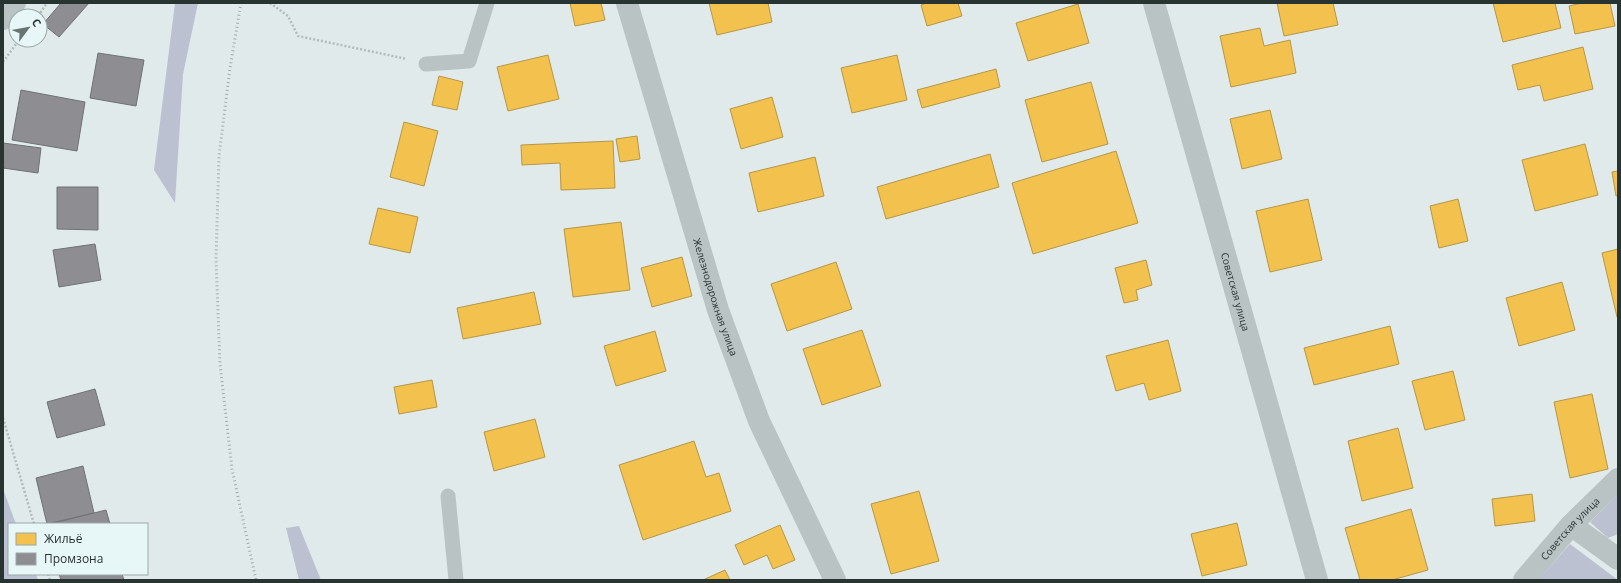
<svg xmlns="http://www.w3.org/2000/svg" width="1621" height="583" font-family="'Open Sans',sans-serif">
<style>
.green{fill:#bbc1d1}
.homes{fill:#f2c14e;stroke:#b59746}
.industry{fill:#8d8d92;stroke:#6f7275}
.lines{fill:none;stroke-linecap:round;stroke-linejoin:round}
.path{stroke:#b1bcbc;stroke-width:2.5;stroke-dasharray:2 2;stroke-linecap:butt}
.service{stroke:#b9c3c3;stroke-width:15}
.minor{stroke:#b9c3c3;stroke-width:22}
.tertiary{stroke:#b9c3c3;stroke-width:22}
.rail{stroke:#a3acab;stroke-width:3;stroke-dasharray:1 3;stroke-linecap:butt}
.labels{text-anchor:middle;stroke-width:4;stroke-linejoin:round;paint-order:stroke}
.street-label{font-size:10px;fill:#283432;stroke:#e7f6f7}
</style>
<rect width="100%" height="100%" fill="#e0eaea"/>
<g class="green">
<polygon points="175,3 198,3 183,74 175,203 154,170"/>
<polygon points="3,489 16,524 9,524 9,574 36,574 38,580 3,580"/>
<polygon points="1618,494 1618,534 1608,538 1590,522"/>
<polygon points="299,526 321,580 299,580 286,528"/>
<polygon points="1570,544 1618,580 1538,580"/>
</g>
<g class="homes">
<polygon points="570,3 601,3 605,20 575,26"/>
<polygon points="709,3 768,3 772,22 717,35"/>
<polygon points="926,3 958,3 962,16 927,26 921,5"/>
<polygon points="1277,3 1333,3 1338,25 1284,36"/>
<polygon points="1493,3 1555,3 1561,28 1503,42"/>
<polygon points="1582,3 1610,3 1615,26 1575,34 1569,6"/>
<polygon points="1078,4 1089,43 1028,61 1016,23"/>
<polygon points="1260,28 1264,46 1290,40 1296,73 1231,87 1220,36"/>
<polygon points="1583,47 1593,89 1544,101 1540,85 1518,90 1512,65"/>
<polygon points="548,55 559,99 508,111 497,67"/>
<polygon points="897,55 907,100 852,113 841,68"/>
<polygon points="996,69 1000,87 922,108 917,90"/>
<polygon points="439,76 463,82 457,110 432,105"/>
<polygon points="1091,82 1108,144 1042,162 1025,100"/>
<polygon points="772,97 783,137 741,149 730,109"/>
<polygon points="1270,110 1282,159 1242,169 1230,119"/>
<polygon points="404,122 438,131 424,186 390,177"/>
<polygon points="637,136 640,159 620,162 616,139"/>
<polygon points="613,141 615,188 561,190 560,163 522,165 521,145"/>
<polygon points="1585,144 1598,195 1535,211 1522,160"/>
<polygon points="1116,151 1138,223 1033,254 1012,183"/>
<polygon points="990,154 999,187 886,219 877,187"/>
<polygon points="815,157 824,196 758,212 749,173"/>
<polygon points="1618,171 1618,195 1616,196 1612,172"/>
<polygon points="1308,199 1322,260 1270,272 1256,211"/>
<polygon points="1458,199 1468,241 1439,248 1430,206"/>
<polygon points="378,208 418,217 410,253 369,244"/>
<polygon points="621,222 630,290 573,297 564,229"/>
<polygon points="1618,249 1618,316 1617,317 1602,253"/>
<polygon points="682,257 692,296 652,307 641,268"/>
<polygon points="1146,260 1152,285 1136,290 1138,300 1124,303 1115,268"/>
<polygon points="836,262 852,309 787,331 771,284"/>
<polygon points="1562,282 1575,330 1519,346 1506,298"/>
<polygon points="534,292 541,324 463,339 457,308"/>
<polygon points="1390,326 1399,364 1314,385 1304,348"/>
<polygon points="862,330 881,386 822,405 803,349"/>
<polygon points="655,331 666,371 616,386 604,346"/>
<polygon points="1168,340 1181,391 1149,400 1144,383 1116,391 1106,356"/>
<polygon points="1453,371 1465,420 1425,430 1412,381"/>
<polygon points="432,380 437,407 399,414 394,387"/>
<polygon points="1592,394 1608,469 1570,478 1554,402"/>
<polygon points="535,419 545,457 494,471 484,432"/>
<polygon points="1398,428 1413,488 1362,501 1348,441"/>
<polygon points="694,441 706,477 719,473 731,511 643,540 619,465"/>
<polygon points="919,491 939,561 891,574 871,504"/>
<polygon points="1532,494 1535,521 1495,526 1492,499"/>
<polygon points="1411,509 1428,570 1392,580 1360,580 1345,528"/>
<polygon points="1237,523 1247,565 1202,576 1191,534"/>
<polygon points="780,525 795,560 773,569 767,555 744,565 735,545"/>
<polygon points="725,570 730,580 703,580"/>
</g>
<g class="industry">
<polygon points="61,3 89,3 59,37 43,24"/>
<polygon points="98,53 144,60 136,106 90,98"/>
<polygon points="21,90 85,102 77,151 12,140"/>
<polygon points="3,143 41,148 38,173 3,168"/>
<polygon points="57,187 98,187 98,230 57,229"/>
<polygon points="95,244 101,280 59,287 53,250"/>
<polygon points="95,389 105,425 57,438 47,402"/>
<polygon points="83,466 94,513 47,524 36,478"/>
<polygon points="106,510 110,524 50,524"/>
<polygon points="59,574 122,574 124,580 61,580"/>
</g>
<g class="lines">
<g class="path">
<polyline points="270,3 288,16 298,36 407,59"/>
<polyline points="38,16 47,3"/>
<polyline points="3,62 19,40"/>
<polyline points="3,418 34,524"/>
<polyline points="48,574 50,580"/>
</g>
<g class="service">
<polyline points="426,64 469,61 487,3"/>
<polyline points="448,496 456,580"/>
</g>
<g class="minor">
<path id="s1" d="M627 3 718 310 759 421 835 580"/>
<path id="s2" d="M1154 3 1317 580"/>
<polyline points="1571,525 1618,559"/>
<path id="s3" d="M1524 580 1571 525 1618 479"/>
</g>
<polyline class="tertiary" points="3,19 15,3"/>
<polyline class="rail" points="241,3 230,68 219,156 216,259 220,364 232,469 256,580"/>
</g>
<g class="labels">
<g class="street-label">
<text dy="4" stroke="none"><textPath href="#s2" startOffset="300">Советская улица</textPath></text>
<text dy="4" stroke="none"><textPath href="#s1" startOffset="307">Железнодорожная улица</textPath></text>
<text dy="4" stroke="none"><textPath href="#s3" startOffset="69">Советская улица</textPath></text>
</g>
</g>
<rect width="1621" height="583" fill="none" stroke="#283432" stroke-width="8"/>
<rect x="8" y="523" width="140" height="52" fill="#e7f6f7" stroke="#9ba8a8"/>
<rect x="16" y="533" width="20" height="12" fill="#f2c14e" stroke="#9ba8a8"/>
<text x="44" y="543" font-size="12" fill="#283432">Жильё</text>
<rect x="16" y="553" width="20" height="12" fill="#8d8d92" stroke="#9ba8a8"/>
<text x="44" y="563" font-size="12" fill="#283432">Промзона</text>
<g transform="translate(28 28) rotate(58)"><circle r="19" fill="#e7f6f7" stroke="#9ba8a8"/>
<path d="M0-3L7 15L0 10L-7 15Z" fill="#687472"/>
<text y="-6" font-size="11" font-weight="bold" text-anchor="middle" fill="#283432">С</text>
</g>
</svg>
